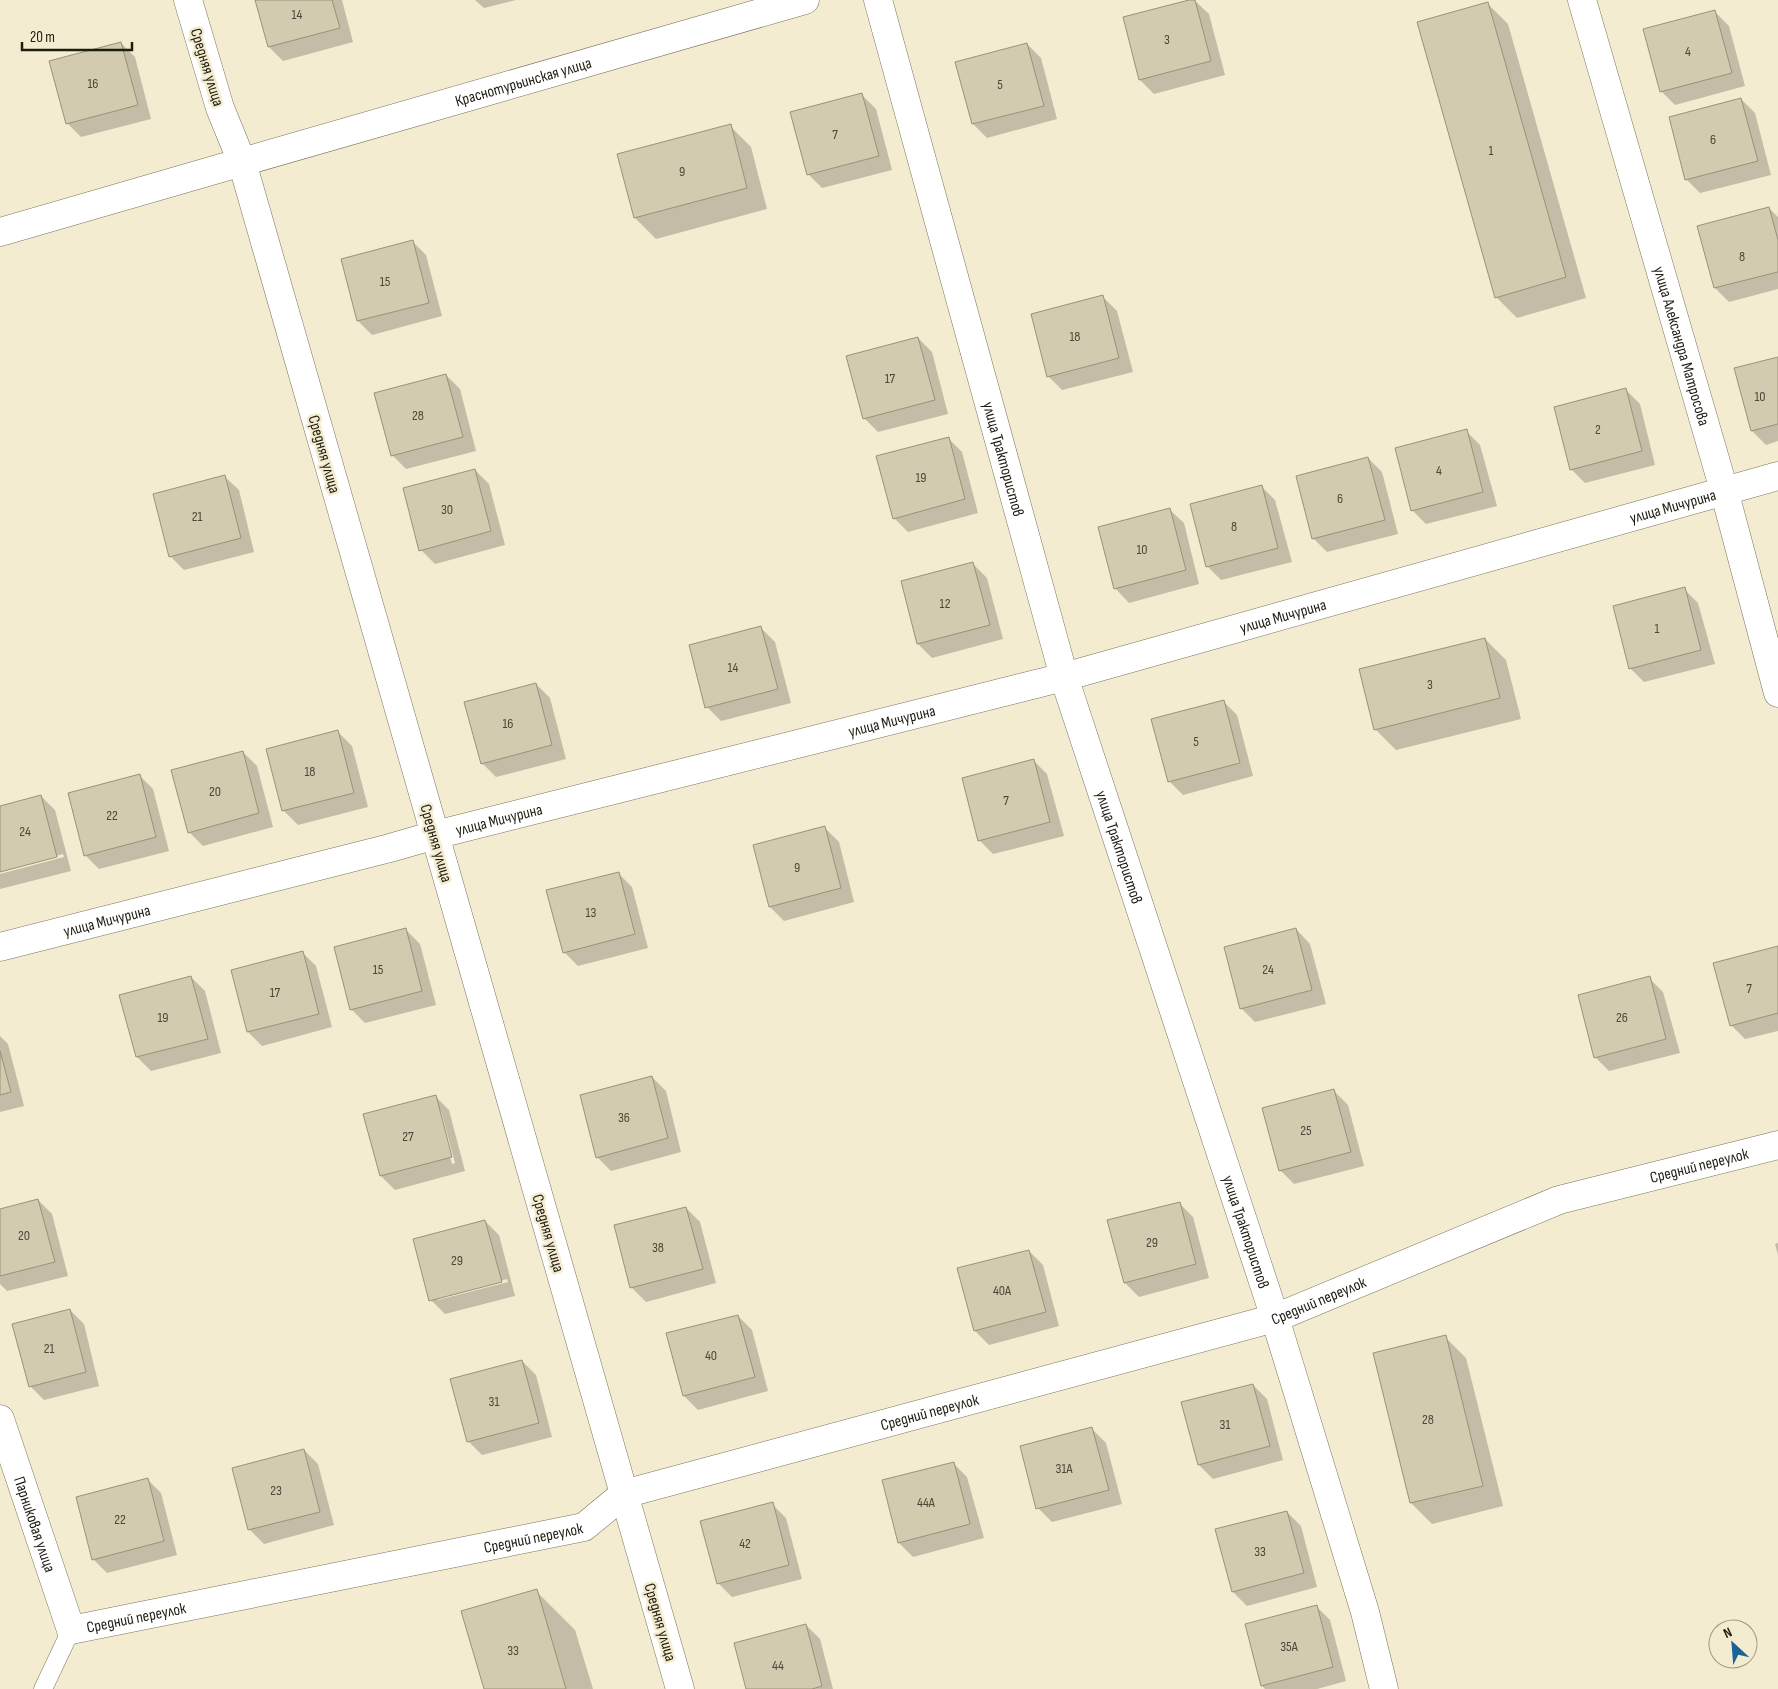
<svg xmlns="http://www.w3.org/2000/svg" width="1778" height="1689" font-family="'Sofia Sans Condensed',sans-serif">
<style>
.shadow{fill:#0003;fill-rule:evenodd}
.building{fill:#d3cbb0;stroke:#999278}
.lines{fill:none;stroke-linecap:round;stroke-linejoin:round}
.service-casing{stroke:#7a735b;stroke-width:19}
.minor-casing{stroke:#7a735b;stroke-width:29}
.secondary-casing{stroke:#7a735b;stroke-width:29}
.service{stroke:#fff;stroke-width:18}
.minor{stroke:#fff;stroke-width:28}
.secondary{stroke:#fff;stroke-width:28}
.labels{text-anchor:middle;stroke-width:5;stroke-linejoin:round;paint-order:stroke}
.number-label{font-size:14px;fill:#4c483a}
.street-label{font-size:16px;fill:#1f1c12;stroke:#f4ecd0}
</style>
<rect width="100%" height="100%" fill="#f4ecd0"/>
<g class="shadow">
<polygon points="257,0 342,0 353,42 283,61 269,47"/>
<polygon points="475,0 516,0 484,8"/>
<polygon points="1194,0 1209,14 1225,75 1154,94 1140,80"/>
<polygon points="1487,3 1508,24 1586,298 1517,318 1496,297"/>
<polygon points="1715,12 1729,26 1745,86 1675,105 1661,91"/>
<polygon points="121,43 135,57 151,119 81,137 67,123"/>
<polygon points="1027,44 1041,58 1057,119 987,138 973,124 957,63"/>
<polygon points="862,95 876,109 892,170 822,188 808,174"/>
<polygon points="1741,99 1755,113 1771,175 1700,193 1686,179"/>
<polygon points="730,126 751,147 767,209 656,239 635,218"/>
<polygon points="1769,208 1778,217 1778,289 1729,302 1715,288"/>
<polygon points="412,241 426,255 442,316 372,335 358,321 342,259"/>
<polygon points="1103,297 1117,311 1133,372 1062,390 1048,376"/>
<polygon points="918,338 932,352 948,414 878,432 864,418"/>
<polygon points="1778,358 1778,441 1766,445 1752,431"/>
<polygon points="446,375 460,389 476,451 406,469 392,455"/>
<polygon points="1626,390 1640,404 1655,465 1585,483 1571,469"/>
<polygon points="1466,431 1480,445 1497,506 1426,524 1412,510"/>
<polygon points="948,438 962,452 978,513 908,532 894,518"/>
<polygon points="1368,458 1382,472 1398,534 1327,552 1313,538"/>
<polygon points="475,470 489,484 505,545 435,564 421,550"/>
<polygon points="224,476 239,490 254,552 184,570 170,556"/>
<polygon points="1261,486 1275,500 1292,562 1221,580 1207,566"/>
<polygon points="1169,509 1184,523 1199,584 1129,603 1115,588"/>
<polygon points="973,564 987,578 1003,639 932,658 918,644"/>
<polygon points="1684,589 1698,603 1715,664 1644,682 1630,668"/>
<polygon points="761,628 775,642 791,703 721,721 707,707"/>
<polygon points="1485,639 1506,660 1521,719 1396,750 1375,729"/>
<polygon points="536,684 550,698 566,759 496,777 482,763"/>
<polygon points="1223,701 1237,715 1253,776 1183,795 1169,781"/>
<polygon points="338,732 352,746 368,807 298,825 284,811 268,750"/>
<polygon points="243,752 257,766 273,827 203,846 189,832"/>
<polygon points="1033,760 1047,774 1064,836 993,854 979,840"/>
<polygon points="139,775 153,789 169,851 99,869 85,855"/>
<polygon points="41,796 55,810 71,871 0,889 0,874 64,857 63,854 0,871 0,807"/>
<polygon points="825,828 839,842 854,902 784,921 770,907"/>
<polygon points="618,873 632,887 648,948 578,966 564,952"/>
<polygon points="1296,929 1310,944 1326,1004 1255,1022 1241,1008"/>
<polygon points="406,930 420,944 436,1005 365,1023 351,1009"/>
<polygon points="1778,947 1778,1031 1745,1039 1731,1025"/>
<polygon points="302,952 316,966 332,1027 262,1046 248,1032 232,971"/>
<polygon points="191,977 205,991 221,1053 151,1071 137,1057"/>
<polygon points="1649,978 1663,992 1680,1053 1609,1071 1595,1057"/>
<polygon points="0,1036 8,1044 24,1106 0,1112"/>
<polygon points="652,1077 666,1091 681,1152 611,1171 597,1157"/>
<polygon points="1334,1091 1348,1105 1364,1166 1294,1184 1280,1170"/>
<path d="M435 1096 449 1110 465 1171 395 1190 381 1176ZM438 1111H441L455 1163 452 1164Z"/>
<polygon points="38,1200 52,1214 68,1276 7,1291 0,1284 0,1210"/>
<polygon points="1179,1203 1193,1217 1209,1278 1139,1297 1125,1283"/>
<polygon points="686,1208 700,1222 716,1283 646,1302 632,1288"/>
<path d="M485 1221 499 1235 515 1296 445 1314 431 1300ZM507 1279 508 1282 438 1300V1297Z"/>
<polygon points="1778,1243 1778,1255 1775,1244"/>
<polygon points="1029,1251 1043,1265 1059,1326 989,1345 975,1331"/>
<polygon points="70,1310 84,1324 99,1386 44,1400 30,1386"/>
<polygon points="738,1316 752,1330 768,1391 698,1410 684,1396"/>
<polygon points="1445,1337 1466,1358 1503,1506 1432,1524 1411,1503"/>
<polygon points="522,1361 536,1375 552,1437 482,1455 468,1441"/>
<polygon points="1253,1385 1267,1399 1283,1460 1213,1479 1199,1465"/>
<polygon points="1092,1429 1106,1443 1122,1504 1052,1522 1038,1508"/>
<polygon points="304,1450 318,1464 334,1525 264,1544 250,1530 233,1468"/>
<polygon points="953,1463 967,1477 984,1538 913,1557 899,1543"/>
<polygon points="147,1479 161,1493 177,1555 107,1573 93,1559"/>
<polygon points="772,1504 786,1518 802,1579 732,1597 718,1583"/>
<polygon points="1287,1512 1301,1526 1317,1587 1247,1606 1233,1592"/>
<polygon points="536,1591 575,1630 593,1689 485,1689"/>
<polygon points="1316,1606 1330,1620 1346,1681 1317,1689 1265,1689 1262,1686"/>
<polygon points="806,1625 820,1639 833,1689 747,1689"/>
</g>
<g class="building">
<polygon points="255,0 332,0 340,28 268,47"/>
<polygon points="1189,0 1195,0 1211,61 1139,80 1123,17"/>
<polygon points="1488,2 1566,277 1495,298 1417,22"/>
<polygon points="1715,10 1732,73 1660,92 1643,29"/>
<polygon points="121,42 138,105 66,124 49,61"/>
<polygon points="1027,43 1044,106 972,124 955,62"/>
<polygon points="862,93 879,156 807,175 790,112"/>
<polygon points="1741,98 1758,161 1685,180 1669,117"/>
<polygon points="731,124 747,188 634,218 617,154"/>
<polygon points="1769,207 1778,240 1778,272 1714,288 1697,226"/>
<polygon points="413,240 429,303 357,321 341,259"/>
<polygon points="1103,295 1119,358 1047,377 1031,314"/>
<polygon points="918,337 935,400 863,419 846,356"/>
<polygon points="1778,357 1778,424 1751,431 1734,368"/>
<polygon points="446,374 463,437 391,456 374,393"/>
<polygon points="1626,388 1642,451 1570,470 1554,407"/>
<polygon points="1467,429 1483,492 1411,511 1395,448"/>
<polygon points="949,437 965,499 893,519 876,456"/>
<polygon points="1368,457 1385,520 1312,539 1296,476"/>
<polygon points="475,469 491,531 419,551 403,488"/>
<polygon points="225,475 241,538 169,557 153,494"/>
<polygon points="1262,485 1278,548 1206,567 1190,504"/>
<polygon points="1170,508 1186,570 1114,589 1098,527"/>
<polygon points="973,562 990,625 917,644 901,581"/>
<polygon points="1685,587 1701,650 1629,669 1613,606"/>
<polygon points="761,626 778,689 705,708 689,645"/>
<polygon points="1485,638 1500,698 1374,730 1359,669"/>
<polygon points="536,683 552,745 481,764 464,702"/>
<polygon points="1224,700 1240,763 1168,782 1151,719"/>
<polygon points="338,730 354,793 282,811 266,749"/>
<polygon points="243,751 259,813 188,833 171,770"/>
<polygon points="1034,759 1050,822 978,841 962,778"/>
<polygon points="140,774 156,837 84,856 68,793"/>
<polygon points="41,795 57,857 0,872 0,806"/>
<polygon points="825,826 841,888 769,907 753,845"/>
<polygon points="619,872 635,934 563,953 546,890"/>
<polygon points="406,928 422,991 350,1010 334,947"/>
<polygon points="1296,928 1312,990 1240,1009 1224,947"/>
<polygon points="1778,946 1778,1013 1730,1026 1713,963"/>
<polygon points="303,951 319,1014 247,1032 231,970"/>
<polygon points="191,976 208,1039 136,1057 119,995"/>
<polygon points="1650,976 1666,1039 1594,1058 1578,995"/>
<polygon points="0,1051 11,1092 0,1095"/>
<polygon points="652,1076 668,1138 596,1158 580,1095"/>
<polygon points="1334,1089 1351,1152 1279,1171 1262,1108"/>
<polygon points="436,1095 452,1157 380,1176 363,1114"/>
<polygon points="38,1199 55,1262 0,1276 0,1209"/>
<polygon points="1180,1202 1196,1264 1124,1283 1107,1220"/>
<polygon points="686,1207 703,1269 630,1288 614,1225"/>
<polygon points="485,1220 502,1282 429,1301 413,1239"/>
<polygon points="1029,1250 1046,1312 974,1331 957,1268"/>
<polygon points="70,1309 86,1372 29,1387 12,1324"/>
<polygon points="738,1315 755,1377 683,1396 666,1333"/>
<polygon points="1446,1335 1483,1486 1410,1503 1373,1353"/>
<polygon points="522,1360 539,1423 467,1442 450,1379"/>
<polygon points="1253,1384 1270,1446 1198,1465 1181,1402"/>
<polygon points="1092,1427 1109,1490 1036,1509 1020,1446"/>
<polygon points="304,1449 320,1512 248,1530 232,1468"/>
<polygon points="954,1462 970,1524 898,1543 882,1480"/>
<polygon points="148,1478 164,1541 92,1560 76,1497"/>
<polygon points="773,1502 789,1565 717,1584 700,1521"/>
<polygon points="1287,1511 1304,1573 1232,1592 1215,1529"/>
<polygon points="537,1589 566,1689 484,1689 461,1611"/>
<polygon points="1317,1605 1333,1667 1261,1686 1245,1624"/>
<polygon points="806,1624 822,1686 812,1689 746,1689 734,1643"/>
</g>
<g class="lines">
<g class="service-casing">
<polyline id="service" points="43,1689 71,1630"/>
</g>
<g class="minor-casing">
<g id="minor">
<path id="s1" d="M878 0 1064 677 1275 1318 1365 1612 1384 1689"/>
<path id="s2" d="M1582 0 1724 490 1778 693"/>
<polyline points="0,232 242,162 220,108 188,0"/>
<path id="s3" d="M0 947 390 848 435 835 1064 677 1778 476"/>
<path id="s4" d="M0 1419 71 1630 584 1527 624 1494 1275 1318 1559 1200 1778 1145"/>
</g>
</g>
<g class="secondary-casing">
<g id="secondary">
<path id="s5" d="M680 1689 242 162 805 0"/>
</g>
</g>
<use href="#service" class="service"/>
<use href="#minor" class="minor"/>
<use href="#secondary" class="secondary"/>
</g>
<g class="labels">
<g class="number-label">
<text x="297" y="19">14</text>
<text x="1167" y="44">3</text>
<text x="1688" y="56">4</text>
<text x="93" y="88">16</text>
<text x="1000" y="89">5</text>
<text x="835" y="139">7</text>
<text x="1713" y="144">6</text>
<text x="1491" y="155">1</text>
<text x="682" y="176">9</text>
<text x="1742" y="261">8</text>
<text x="385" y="286">15</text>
<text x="1075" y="341">18</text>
<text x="890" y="383">17</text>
<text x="1760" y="401">10</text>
<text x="418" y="420">28</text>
<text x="1598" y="434">2</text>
<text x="1439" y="475">4</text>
<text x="921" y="482">19</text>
<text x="1340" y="503">6</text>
<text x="447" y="514">30</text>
<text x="197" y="521">21</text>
<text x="1234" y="531">8</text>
<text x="1142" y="554">10</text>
<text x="945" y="608">12</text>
<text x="1657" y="633">1</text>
<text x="733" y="672">14</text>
<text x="1430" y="689">3</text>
<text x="508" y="728">16</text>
<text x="1196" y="746">5</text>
<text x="310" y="776">18</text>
<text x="215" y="796">20</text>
<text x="1006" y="805">7</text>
<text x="112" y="820">22</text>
<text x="25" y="836">24</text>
<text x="797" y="872">9</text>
<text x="591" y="917">13</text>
<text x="378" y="974">15</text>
<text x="1268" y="974">24</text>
<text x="1749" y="993">7</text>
<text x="275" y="997">17</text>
<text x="163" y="1022">19</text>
<text x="1622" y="1022">26</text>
<text x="624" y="1122">36</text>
<text x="1306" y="1135">25</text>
<text x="408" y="1141">27</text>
<text x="24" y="1240">20</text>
<text x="1152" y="1247">29</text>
<text x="658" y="1252">38</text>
<text x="457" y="1265">29</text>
<text x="1002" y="1295">40А</text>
<text x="49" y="1353">21</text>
<text x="711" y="1360">40</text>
<text x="494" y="1406">31</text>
<text x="1428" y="1424">28</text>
<text x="1225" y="1429">31</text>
<text x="1064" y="1473">31А</text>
<text x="276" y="1495">23</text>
<text x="926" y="1507">44А</text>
<text x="120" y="1524">22</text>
<text x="745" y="1548">42</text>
<text x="1260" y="1556">33</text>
<text x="1289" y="1651">35А</text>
<text x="513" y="1655">33</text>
<text x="778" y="1670">44</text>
</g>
<g class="street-label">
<text transform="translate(208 67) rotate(73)" y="6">Средняя улица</text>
<text dy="6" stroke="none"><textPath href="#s5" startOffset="1881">Краснотурьинская улица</textPath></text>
<text dy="6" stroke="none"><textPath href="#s2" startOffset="360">улица Александра Матросова</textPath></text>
<text transform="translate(325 454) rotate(74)" y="6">Средняя улица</text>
<text dy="6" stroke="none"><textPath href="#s1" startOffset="476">улица Трактористов</textPath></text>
<text dy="6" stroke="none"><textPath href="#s3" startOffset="1730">улица Мичурина</textPath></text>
<text dy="6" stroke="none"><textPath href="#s3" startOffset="1325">улица Мичурина</textPath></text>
<text dy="6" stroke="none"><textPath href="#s3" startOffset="920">улица Мичурина</textPath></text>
<text dy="6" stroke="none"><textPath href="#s3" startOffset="515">улица Мичурина</textPath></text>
<text transform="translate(437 843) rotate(74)" y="6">Средняя улица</text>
<text dy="6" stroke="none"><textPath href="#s1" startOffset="881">улица Трактористов</textPath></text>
<text dy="6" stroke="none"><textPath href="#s3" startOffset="110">улица Мичурина</textPath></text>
<text dy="6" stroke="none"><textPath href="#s4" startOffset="1924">Средний переулок</textPath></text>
<text dy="6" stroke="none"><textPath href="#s1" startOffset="1286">улица Трактористов</textPath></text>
<text transform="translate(549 1233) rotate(74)" y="6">Средняя улица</text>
<text dy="6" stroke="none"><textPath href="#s4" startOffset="1519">Средний переулок</textPath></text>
<text dy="6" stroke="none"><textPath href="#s4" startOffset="1114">Средний переулок</textPath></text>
<text dy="6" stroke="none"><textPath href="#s4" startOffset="111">Парниковая улица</textPath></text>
<text dy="6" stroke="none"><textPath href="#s4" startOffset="694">Средний переулок</textPath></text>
<text dy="6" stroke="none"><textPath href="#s4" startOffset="289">Средний переулок</textPath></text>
<text transform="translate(661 1622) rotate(74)" y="6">Средняя улица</text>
</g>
</g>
<g transform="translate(1733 1644) rotate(334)"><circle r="24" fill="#f4ecd0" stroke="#9f9984"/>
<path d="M0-4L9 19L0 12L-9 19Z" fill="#1a6497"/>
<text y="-8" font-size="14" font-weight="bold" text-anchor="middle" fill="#1f1c12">N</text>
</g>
<path d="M22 42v8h110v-8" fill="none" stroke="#1f1c12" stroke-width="2.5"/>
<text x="30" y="42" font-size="15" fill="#1f1c12" stroke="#f4ecd0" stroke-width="4" paint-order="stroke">20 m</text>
</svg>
